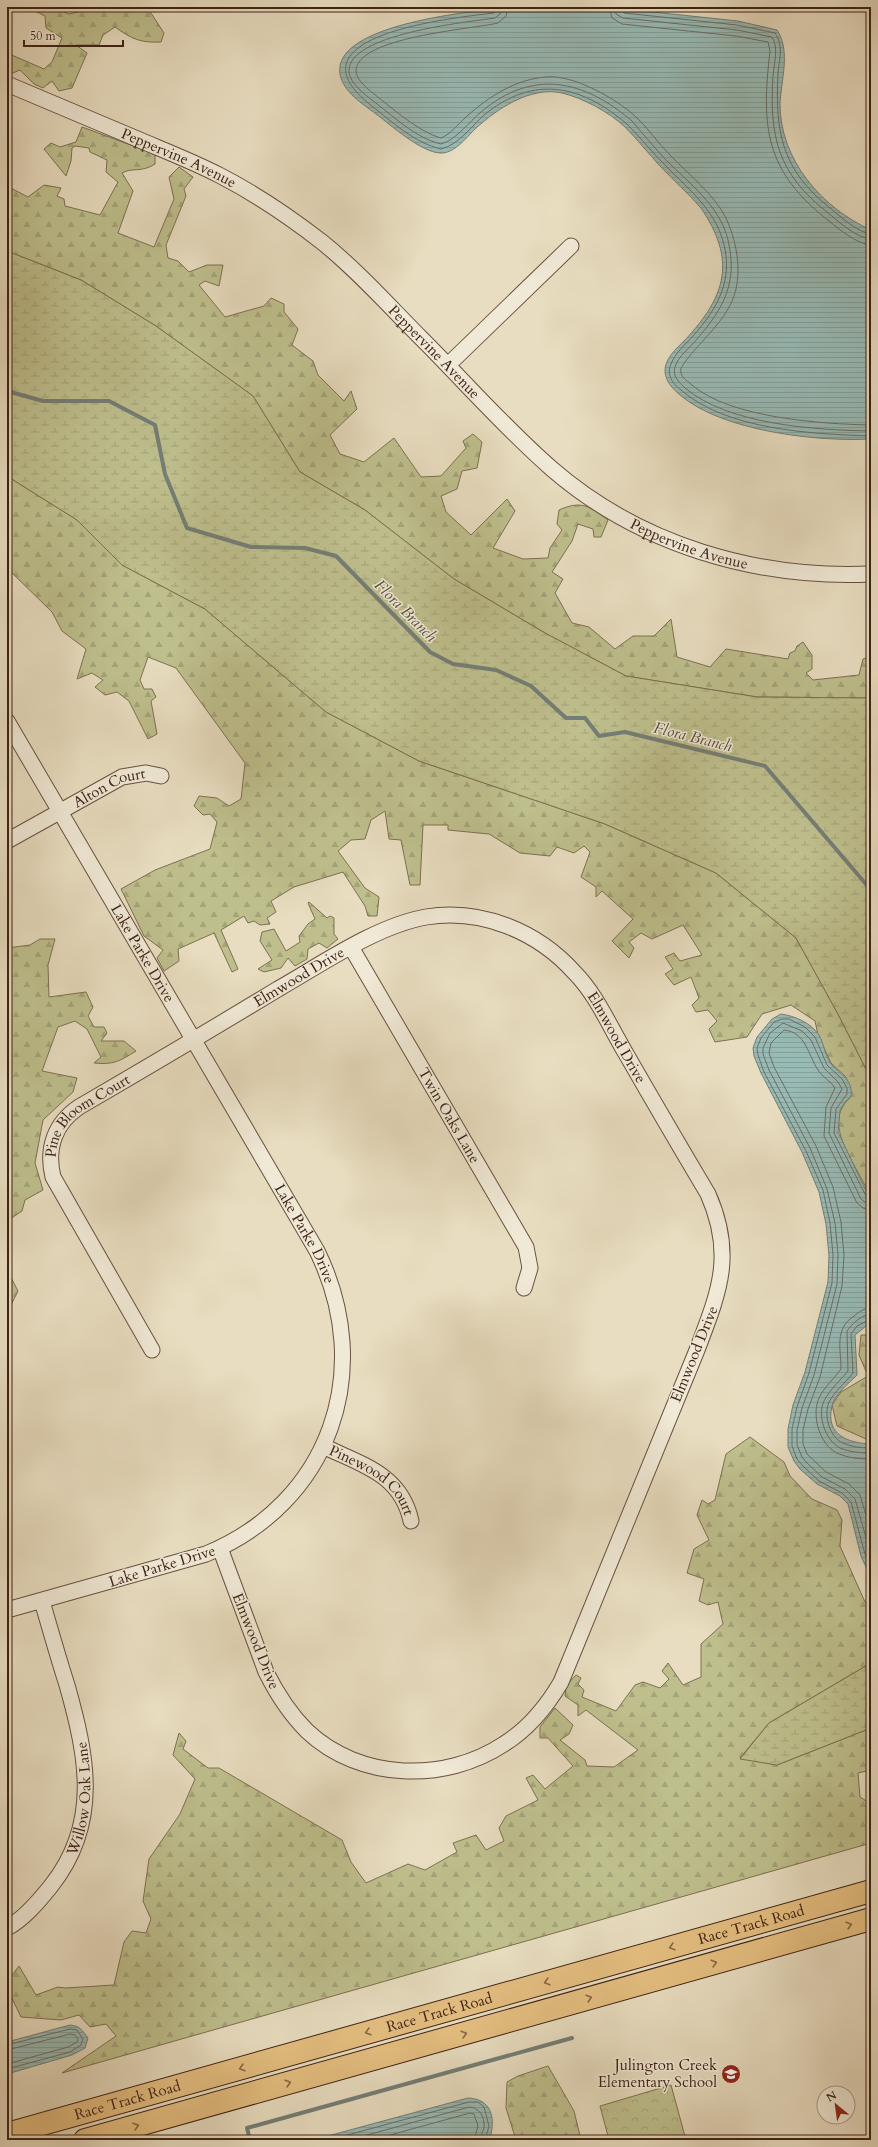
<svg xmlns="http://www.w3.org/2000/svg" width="878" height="2147" font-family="Cardo,serif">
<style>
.forest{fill:url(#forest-firs);stroke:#7e7051}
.wetland{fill:url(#wetland-marsh);stroke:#7e7051}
.park{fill:url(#park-crowns);stroke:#7e7051}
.water{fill:url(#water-rules);stroke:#747e76}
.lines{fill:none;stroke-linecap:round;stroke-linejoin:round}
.shore{stroke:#6b6e66;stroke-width:1}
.stream{stroke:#747e76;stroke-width:4}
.minor-casing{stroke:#685140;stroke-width:17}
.primary-casing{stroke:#3e2215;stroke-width:24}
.minor{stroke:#f0e9d6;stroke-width:15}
.primary{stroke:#e4be80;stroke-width:22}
.oneway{stroke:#896845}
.labels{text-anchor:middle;stroke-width:3;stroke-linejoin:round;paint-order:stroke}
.street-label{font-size:15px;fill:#3e2215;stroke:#f0e9d6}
.poi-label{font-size:15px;fill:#3e2215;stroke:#f0e9d6;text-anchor:end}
.water-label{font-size:16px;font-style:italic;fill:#595045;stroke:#f0e9d6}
</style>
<defs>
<pattern id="forest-firs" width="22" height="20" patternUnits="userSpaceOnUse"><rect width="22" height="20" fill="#bebf8d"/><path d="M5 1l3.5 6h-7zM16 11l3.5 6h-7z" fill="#a4a479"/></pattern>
<pattern id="wetland-marsh" width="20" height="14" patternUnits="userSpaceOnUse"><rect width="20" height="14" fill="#bebf8d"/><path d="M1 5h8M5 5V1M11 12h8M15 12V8" fill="none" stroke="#a4a479"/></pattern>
<pattern id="park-crowns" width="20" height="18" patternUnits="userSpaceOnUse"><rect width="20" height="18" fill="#bebf8d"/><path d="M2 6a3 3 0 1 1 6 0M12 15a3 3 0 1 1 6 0" fill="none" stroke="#a4a479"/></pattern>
<pattern id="water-rules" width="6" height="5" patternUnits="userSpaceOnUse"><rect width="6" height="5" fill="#98bbb6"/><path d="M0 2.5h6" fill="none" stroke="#84a09c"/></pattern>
</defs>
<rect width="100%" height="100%" fill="#e8ddc0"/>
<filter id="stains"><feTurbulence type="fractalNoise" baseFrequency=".005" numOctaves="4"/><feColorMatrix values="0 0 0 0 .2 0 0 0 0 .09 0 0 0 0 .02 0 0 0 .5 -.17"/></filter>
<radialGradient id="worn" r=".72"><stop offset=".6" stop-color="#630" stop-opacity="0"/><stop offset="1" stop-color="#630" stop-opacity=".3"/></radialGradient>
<g class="forest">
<path d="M27 7H51L69 14 86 10 88 7H147L164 33 161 42C140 43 132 39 115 27L103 35 99 45H76L87 53 72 88 59 91 52 81 43 88 34 84 20 70 13 73 7 70V53L44 69 52 62 62 38 46 28 45 16Z"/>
<path d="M82 127 155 154V164C141 173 133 167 122 173L133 191 118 233 154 247 174 199 169 177 179 167 193 177 184 189 186 196 166 245 168 258 178 261 189 272 207 265H223L219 286 205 281 199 285 225 317 264 306 271 298 284 304V312L298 329 292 345 313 361 318 375 344 401 351 391 357 409 330 435 340 454 364 462 394 438 421 477 441 476 466 448 463 441 473 434 482 442 477 468 462 471 457 489 441 496 446 512 471 535 507 499 515 511 493 548 523 559 548 558 550 548 562 530 557 524 559 510C582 500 589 506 608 520L601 537H594L593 529 578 524 572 541 552 572 563 579 555 593 572 623 589 627 615 649 633 636H654L671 619 677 657 710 667 726 649 788 659 790 653 795 651 797 646 803 642 812 655V669L806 673 813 680 859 675 863 659 871 656V698L757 697 626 676 545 633 454 579 365 510 300 472 253 396 156 326 81 280 7 251V186L28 197 44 185 61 188 57 196 64 199 65 206 100 215 118 182 106 172 107 160 90 152 89 148 75 146 72 148 71 161 66 176 44 149 51 143 60 147 76 142Z"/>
<path d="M7 476 77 520 122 565 205 609 326 712 419 761 605 824 716 873 796 938 838 1014 869 1075 871 1084V1201C863 1170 817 1125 851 1097L846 1077 831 1063 818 1035 815 1021 791 1005 762 1014 747 1037 715 1042 709 1029 717 1021 708 1010 696 1012 692 1005 699 998 691 977 674 985 665 974 673 969 665 957 674 953 680 961 702 955 683 925 652 939 641 933 629 942 634 948 629 958 612 941 633 919 602 891 596 897V887L581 877 590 852 584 846 574 853 557 847 550 856 520 853 489 834 448 830V825H423L420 885H410L401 840 389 839 385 811 371 820 365 839 351 840 338 851 365 888 379 897 377 916H368L365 906 343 872 294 887 271 901 276 912 267 918 270 924 260 925 254 921 248 923 244 916 221 930 238 969 232 972 214 933 178 949 179 961 164 971 157 958 163 950 144 936 121 889 155 870 210 849 217 822 210 814 203 815 194 806 199 796 217 798 229 806 241 799 245 763 176 668 148 657 140 680 144 689H152L156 697 151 701 157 734 148 739 129 701 117 692 105 695 95 687 103 680 92 673 77 679 86 649 62 631 52 612 7 568Z"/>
<polygon points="309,902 327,918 330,916 334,918 334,934 338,939 327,948 319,943 308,949 307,959 295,966 288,958 281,968 264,972 258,969 272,960 260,941 262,932 274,929 286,951 300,942 299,936 308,924 315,919 308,903"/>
<path d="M40 939H55L48 965 49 997 86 992 93 1007 88 1016 94 1027H104L107 1033 101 1041H124L136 1051C120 1061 114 1065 94 1063L101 1057 87 1029 75 1021 58 1027 42 1071 77 1078 73 1092 43 1120 35 1163 43 1190 25 1200 22 1211 7 1221V948L30 945Z"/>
<polygon points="7,1270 18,1291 10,1307 7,1306"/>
<polygon points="861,1335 871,1335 871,1436 866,1439 837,1426 832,1405 841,1392 868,1376 859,1355"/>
<polygon points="750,1437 784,1462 790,1476 812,1499 837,1510 842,1520 840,1546 865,1602 871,1607 871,1663 769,1723 740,1758 777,1765 871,1728 871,1770 858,1773 860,1797 871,1804 871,1843 62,2073 116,2036 106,2024 90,2027 79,2015 61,2020 21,2017 7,1988 7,1982 19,1966 36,1995 58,1987 65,1988 114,1985 124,1942 132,1931 146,1933 151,1919 143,1901 149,1859 180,1814 195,1779 173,1755 179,1733 186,1741 183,1749 208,1768 219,1768 342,1840 351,1862 366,1883 408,1864 425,1870 457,1852 453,1843 476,1835 486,1850 504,1841 499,1828 506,1816 538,1800 526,1778 533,1775 545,1789 573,1766 548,1738 540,1738 540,1727 555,1708 573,1725 569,1734 560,1740 585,1760 587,1766 614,1767 638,1750 586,1710 578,1716 578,1705 565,1696 566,1686 576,1675 581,1678 578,1684 584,1690 582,1697 616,1711 635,1685 643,1682 660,1688 669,1679 662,1671 668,1663 683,1685 701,1677 701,1644 723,1624 718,1602 708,1605 699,1601 704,1579 687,1573 694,1549 709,1540 697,1515 702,1500 708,1504 715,1500 726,1454"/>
<polygon points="548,2066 574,2111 581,2140 516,2140 506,2108 507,2082 518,2076"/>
</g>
<g class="wetland">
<polygon points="7,251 81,280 156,326 253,396 300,472 365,510 454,579 545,633 626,676 757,697 871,698 871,1084 869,1075 838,1014 796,938 716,873 605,824 419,761 326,712 205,609 122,565 77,520 7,476"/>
<polygon points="871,1663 871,1728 777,1765 740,1759 769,1723"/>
</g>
<polygon class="park" points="671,2085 686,2140 609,2140 600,2106"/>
<g class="water">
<path d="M511 7 615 8 738 21 777 30C791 51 781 80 780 104 780 160 822 208 871 230V439C817 442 722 431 680 395 673 389 666 382 665 372 664 359 677 348 685 340 727 295 736 260 701 208 688 193 673 180 660 166 648 153 637 139 625 127 609 112 583 98 562 93 530 86 497 109 475 129 466 138 454 154 440 153 421 152 392 126 376 114 363 104 343 92 340 74 332 23 478 11 511 7Z"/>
<path d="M781 1014C795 1016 811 1023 819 1035 824 1044 825 1056 831 1064 842 1076 853 1079 851 1097L845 1102 840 1110 838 1132 871 1201V1322L855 1335 857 1375C848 1384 835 1394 832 1406 825 1435 848 1443 871 1444V1578L861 1556 848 1504 840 1496 817 1484 800 1469 794 1461 788 1447V1429L793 1405 805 1372 828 1282 829 1255 826 1224 819 1192 802 1152 761 1073 754 1056 753 1048 757 1037 772 1019Z"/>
<path d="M70 2025C80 2026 82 2030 88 2038L85 2048 72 2055 7 2074V2042Z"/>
<path d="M468 2098C491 2099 496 2117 490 2138L486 2140H313Z"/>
</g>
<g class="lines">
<g class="shore">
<path d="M497 7 494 13C451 18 281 36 372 106 392 122 415 143 441 149 458 145 471 127 484 115 534 74 582 85 628 125 640 137 651 151 663 163 685 186 714 208 723 241 734 279 718 308 693 336 685 345 675 353 671 364 666 375 673 384 681 390 727 430 812 434 871 436"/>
<path d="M502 7 500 14 495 18C468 22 346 34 349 72 350 83 364 94 372 100 392 115 415 138 441 144 456 140 469 122 481 112 533 68 584 80 632 121 643 134 654 147 666 160 689 183 720 206 728 240 738 282 724 308 697 339 690 348 678 356 675 367 672 376 679 382 685 388 729 425 816 430 871 431"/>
<path d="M508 7 506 16 498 23C473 29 356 37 356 71 356 80 368 89 374 94 392 108 419 132 441 138 451 134 458 124 466 117 488 97 516 79 546 77 573 74 617 99 636 117 648 128 658 143 670 155 689 175 713 193 726 218 736 240 741 266 736 289 729 321 697 342 681 368 679 376 686 380 692 385 730 418 822 424 871 425"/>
<path d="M609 7 612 18 622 24 736 36 768 42 770 51C761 128 765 171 829 221 840 230 857 244 871 245"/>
<path d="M615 7 616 14 623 18 737 30 772 37C779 48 774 63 773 76 769 136 778 174 827 212 838 221 856 238 871 239"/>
<path d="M620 7 624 13 737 25 775 33C784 46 779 59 778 74 775 133 782 170 830 208 841 217 857 232 871 234"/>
<polyline points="871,1199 866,1196 834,1133 836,1109 847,1094 847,1088 842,1079 827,1065 815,1037 805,1027 789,1019 782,1019 774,1022 761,1038 757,1048 758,1055 764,1072 806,1151 823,1190 830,1223 833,1255 832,1283 809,1373 797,1407 792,1429 792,1446 797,1459 803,1466 819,1481 842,1493 851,1502 865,1554 871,1568"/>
<polyline points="871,1204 866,1203 861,1199 829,1133 831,1108 842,1089 838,1082 824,1068 811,1040 802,1031 783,1023 770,1033 763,1048 763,1054 769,1070 810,1148 827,1189 835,1223 838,1254 837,1284 814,1375 802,1408 797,1430 797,1445 802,1457 807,1463 822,1477 845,1489 855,1499 871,1555"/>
<path d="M871 1210 863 1208 857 1203 824 1136 826 1107 835 1088C831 1081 822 1077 818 1070 808 1055 806 1032 784 1030L771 1043 769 1053 774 1067 816 1146 833 1187 841 1222 844 1255 842 1286 820 1377 808 1409 803 1430V1444L807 1454 826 1472 849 1484 860 1495 871 1532"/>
<path d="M871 1308C864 1308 859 1312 854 1316 834 1329 841 1349 841 1369 834 1379 824 1387 819 1398 811 1416 820 1445 837 1453 848 1458 859 1459 871 1459"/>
<path d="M871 1314C861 1315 852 1324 847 1331L848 1371C840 1381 830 1389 824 1401 817 1415 825 1440 840 1448 850 1452 860 1453 871 1453"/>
<path d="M871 1319 857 1326 851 1334 853 1373C845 1383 835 1391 829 1402 823 1415 830 1438 843 1443 852 1447 861 1448 871 1448"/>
<polyline points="7,2045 70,2029 77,2030 83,2039 81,2045 70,2052 7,2069"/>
<polyline points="7,2050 70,2034 75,2035 78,2039 77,2042 68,2047 7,2064"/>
<polyline points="329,2140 469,2102 478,2102 484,2107 489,2126 485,2140"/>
<path d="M349 2140 469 2107C479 2107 485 2117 484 2127 483 2132 481 2135 480 2140"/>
<polyline points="372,2140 470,2113 474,2114 478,2126 474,2140"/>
</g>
<g class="stream">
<polyline points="7,391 43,401 109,401 155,425 165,474 187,528 251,547 305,548 336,556 430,652 453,664 496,670 531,686 566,718 585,718 599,736 625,732 765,766 871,890"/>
<polyline points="250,2140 247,2128 572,2038"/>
</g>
<g class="minor-casing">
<g id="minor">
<path id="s1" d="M7 84C50 102 92 120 135 138 163 150 192 161 219 175 256 194 290 217 322 242 358 271 389 306 422 339 465 382 506 429 552 469 640 545 756 579 871 574"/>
<polyline points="448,365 571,246"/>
<path id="s2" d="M7 721 317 1251C376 1371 330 1503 206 1554L7 1610"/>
<path id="s3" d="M7 841 122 777 146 773 161 776"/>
<path id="s4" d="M351 947 526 1247 530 1268 524 1288"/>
<path id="s5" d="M152 1350 53 1177C46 1148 55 1123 79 1107 146 1068 212 1029 278 989 322 964 376 926 426 917 481 908 537 931 574 972 596 994 609 1025 625 1052 652 1099 680 1147 708 1194 735 1255 719 1292 697 1350L561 1682C547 1706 528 1729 504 1744 445 1783 360 1781 307 1731 289 1713 277 1694 266 1672L220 1548"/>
<path id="s6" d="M323 1446C362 1465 401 1474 411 1521"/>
<path id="s7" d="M7 1928C24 1919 39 1901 51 1886 101 1823 87 1756 67 1685 58 1657 50 1629 42 1601"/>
</g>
</g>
<g class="primary-casing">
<g id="primary">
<path id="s8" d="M7 2134 871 1891"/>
<polyline points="85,2140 871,1919"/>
</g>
</g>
<use href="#minor" class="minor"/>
<use href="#primary" class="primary"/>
</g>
<defs><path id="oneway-chevron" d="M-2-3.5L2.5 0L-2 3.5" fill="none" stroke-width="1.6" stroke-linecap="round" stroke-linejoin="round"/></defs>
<g class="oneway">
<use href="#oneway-chevron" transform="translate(849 1925) rotate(-16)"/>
<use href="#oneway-chevron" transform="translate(672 1947) rotate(164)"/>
<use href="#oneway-chevron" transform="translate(714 1963) rotate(-16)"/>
<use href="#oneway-chevron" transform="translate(547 1982) rotate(164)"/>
<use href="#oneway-chevron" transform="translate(589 1998) rotate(-16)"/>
<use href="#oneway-chevron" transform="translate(368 2032) rotate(164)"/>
<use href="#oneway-chevron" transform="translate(464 2034) rotate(-16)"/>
<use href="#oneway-chevron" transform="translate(242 2068) rotate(164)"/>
<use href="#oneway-chevron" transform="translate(288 2083) rotate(-16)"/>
<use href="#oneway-chevron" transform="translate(136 2126) rotate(-16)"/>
</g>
<defs>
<g id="school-disc" transform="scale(1)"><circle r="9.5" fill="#8f2418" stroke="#f0e9d6"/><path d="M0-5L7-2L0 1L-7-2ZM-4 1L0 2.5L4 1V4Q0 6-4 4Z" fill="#fff"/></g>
</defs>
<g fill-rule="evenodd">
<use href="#school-disc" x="731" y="2074"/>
</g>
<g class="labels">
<g class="street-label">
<text dy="5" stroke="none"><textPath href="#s1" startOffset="187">Peppervine Avenue</textPath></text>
<text dy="5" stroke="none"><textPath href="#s1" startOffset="511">Peppervine Avenue</textPath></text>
<text dy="5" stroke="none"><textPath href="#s1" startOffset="835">Peppervine Avenue</textPath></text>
<text dy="5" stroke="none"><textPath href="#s3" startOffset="116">Alton Court</textPath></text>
<text dy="5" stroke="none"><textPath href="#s2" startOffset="269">Lake Parke Drive</textPath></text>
<text dy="5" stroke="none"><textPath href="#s5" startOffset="535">Elmwood Drive</textPath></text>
<text dy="5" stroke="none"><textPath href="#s5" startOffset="919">Elmwood Drive</textPath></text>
<text dy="5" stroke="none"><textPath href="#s4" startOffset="195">Twin Oaks Lane</textPath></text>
<text dy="5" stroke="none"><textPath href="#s5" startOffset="278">Pine Bloom Court</textPath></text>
<text dy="5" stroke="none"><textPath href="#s2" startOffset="593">Lake Parke Drive</textPath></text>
<text transform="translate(694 1354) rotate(-68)" y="5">Elmwood Drive</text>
<text dy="5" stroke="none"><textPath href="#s6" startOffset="61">Pinewood Court</textPath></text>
<text transform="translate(162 1566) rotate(-17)" y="5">Lake Parke Drive</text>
<text transform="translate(256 1641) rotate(68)" y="5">Elmwood Drive</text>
<text dy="5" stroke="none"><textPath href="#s7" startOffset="156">Willow Oak Lane</textPath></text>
<text dy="5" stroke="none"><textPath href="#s8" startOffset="773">Race Track Road</textPath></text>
<text dy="5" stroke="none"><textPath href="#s8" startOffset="449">Race Track Road</textPath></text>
<text dy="5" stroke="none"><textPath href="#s8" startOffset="125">Race Track Road</textPath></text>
</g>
<g class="poi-label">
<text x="717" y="2070">Julington Creek<tspan x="717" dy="17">Elementary School</tspan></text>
</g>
<g class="water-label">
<text transform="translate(406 610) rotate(45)" y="6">Flora Branch</text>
<text transform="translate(693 736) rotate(14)" y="6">Flora Branch</text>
</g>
</g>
<rect width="878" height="2147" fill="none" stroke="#e8ddc0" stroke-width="24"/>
<rect x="8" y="8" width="862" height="2131" fill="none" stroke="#3e2215" stroke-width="2"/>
<rect x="12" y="12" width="854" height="2123" fill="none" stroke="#3e2215"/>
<g transform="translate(836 2105) rotate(331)"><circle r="19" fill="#f0e9d6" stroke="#a99989"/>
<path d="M0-3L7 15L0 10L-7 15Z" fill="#8f2418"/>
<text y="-6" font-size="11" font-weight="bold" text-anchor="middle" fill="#3e2215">N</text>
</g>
<path d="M24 40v6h99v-6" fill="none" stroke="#3e2215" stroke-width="2"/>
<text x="30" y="40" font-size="12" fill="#3e2215" stroke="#f0e9d6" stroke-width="3" paint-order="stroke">50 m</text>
<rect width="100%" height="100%" filter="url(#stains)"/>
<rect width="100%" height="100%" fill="url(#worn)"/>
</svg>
